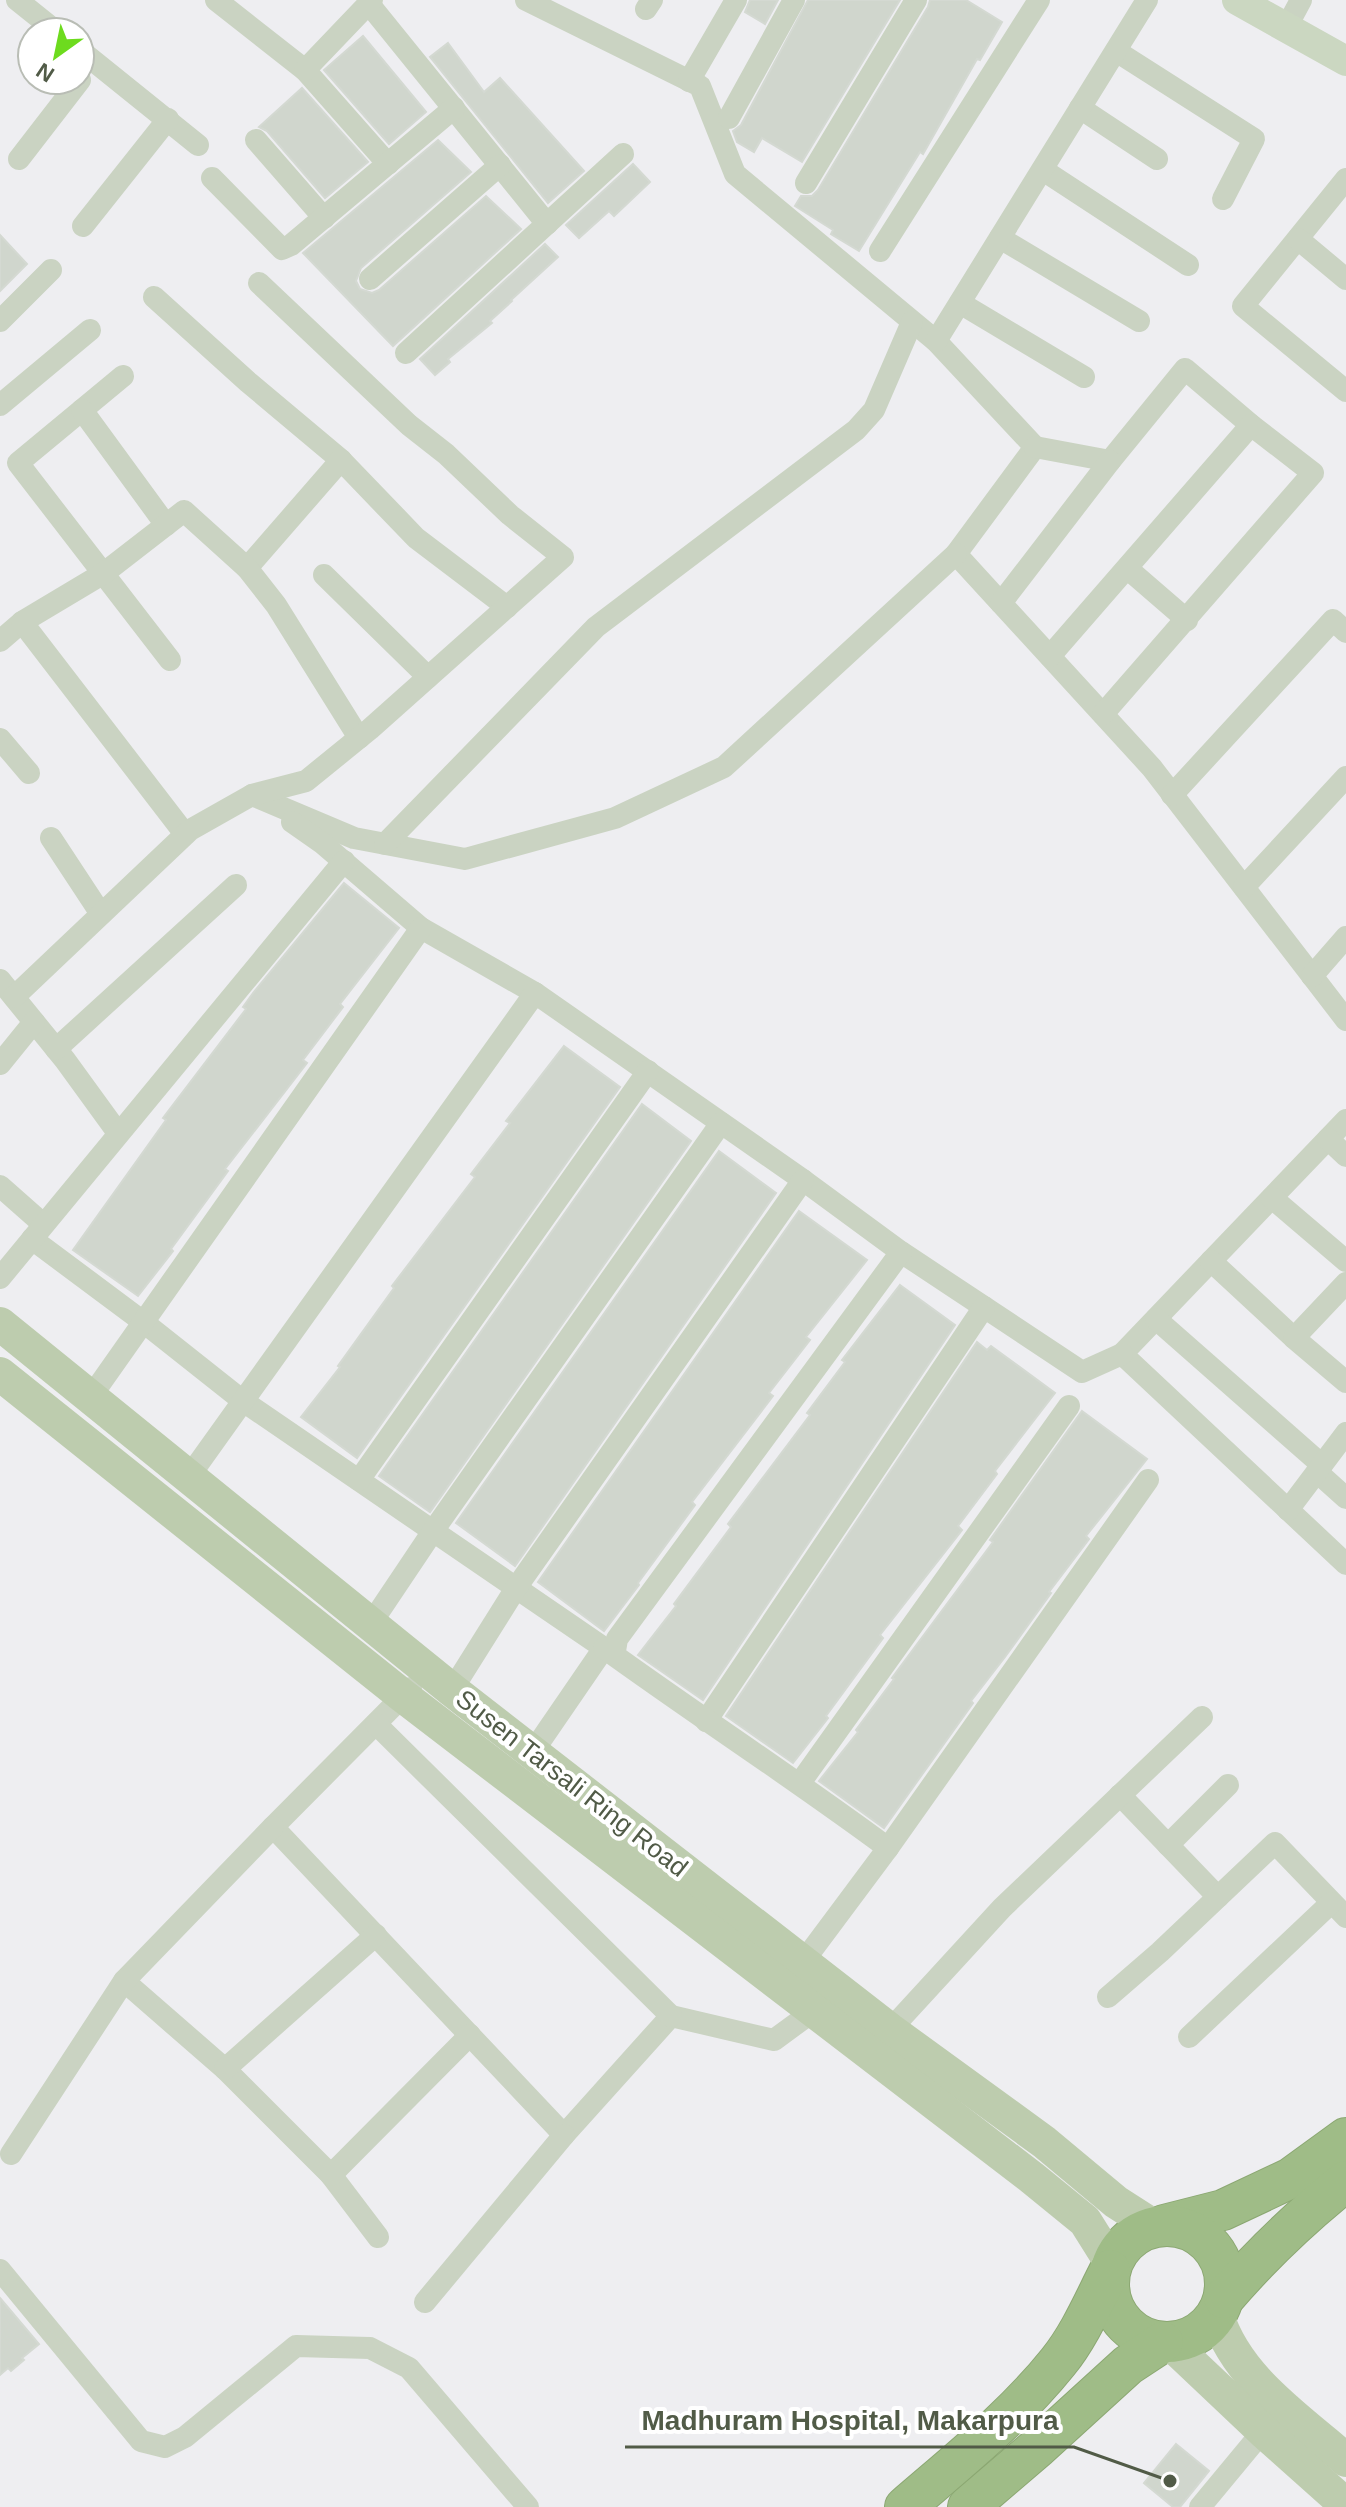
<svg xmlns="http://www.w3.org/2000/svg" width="1346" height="2507" font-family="Arial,sans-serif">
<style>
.building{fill:#d0d6cd;stroke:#d4d9d2;stroke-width:2}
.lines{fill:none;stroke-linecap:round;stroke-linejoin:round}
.highway-casing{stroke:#8ba772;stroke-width:42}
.street{stroke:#cad3c2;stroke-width:22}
.secondary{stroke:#cbd7c1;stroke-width:30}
.primary{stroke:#bdccae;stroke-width:34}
.highway{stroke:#9fbc87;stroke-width:40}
.labels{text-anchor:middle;stroke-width:8;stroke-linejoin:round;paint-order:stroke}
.street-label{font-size:26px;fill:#515b47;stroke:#fff}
.leader{fill:none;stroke:#515b47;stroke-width:3}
.callout-dot{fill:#515b47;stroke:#fff;stroke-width:3}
.callout-label{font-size:28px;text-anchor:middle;font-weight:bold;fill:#515b47;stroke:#fff;stroke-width:8;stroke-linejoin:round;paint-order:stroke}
</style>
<rect width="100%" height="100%" fill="#eeeef1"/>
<g class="building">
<polygon points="750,0 778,0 765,24 745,12"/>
<polygon points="808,0 900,0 802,162 762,138 754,152 737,142 733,131 741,125"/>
<polygon points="930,0 966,0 1002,22 980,60 977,59 923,154 920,152 859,251 831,234 833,230 795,206 801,196 812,196 818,190 928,7"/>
<polygon points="363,36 426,112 389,144 324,70"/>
<polygon points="448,43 484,92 500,78 584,171 548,203 430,57"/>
<polygon points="302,88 368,162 325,198 267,131 259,127"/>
<polygon points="438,140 471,172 361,268 356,281 360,289 372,293 379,290 486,196 521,229 393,346 303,253"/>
<polygon points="633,164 650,182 614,216 609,211 579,238 566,225"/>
<polygon points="0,235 27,264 0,291"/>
<polygon points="545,244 558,257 511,300 512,301 490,321 492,323 448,359 450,362 435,375 420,359"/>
<polygon points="344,883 399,928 340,1004 343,1007 303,1060 307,1063 225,1169 228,1171 171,1249 173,1251 138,1296 73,1250 166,1120 163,1118 246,1009 243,1007 253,993"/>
<polygon points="564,1046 620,1087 357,1458 301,1417 340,1367 338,1366 394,1288 392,1286 475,1177 471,1174 510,1123 506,1121"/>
<polygon points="642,1104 691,1141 430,1512 379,1476"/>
<polygon points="719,1151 776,1193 515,1566 456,1523"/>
<polygon points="799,1211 867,1260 806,1337 810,1340 769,1393 773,1396 692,1502 695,1505 638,1583 639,1585 604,1631 538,1582"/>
<polygon points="900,1285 955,1325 703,1700 638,1655 676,1606 674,1604 731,1527 728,1524 810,1415 807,1413 845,1362 842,1360"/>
<polygon points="977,1342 987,1350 991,1346 1055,1393 995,1471 997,1474 958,1526 962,1530 880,1635 883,1638 826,1716 828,1718 793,1763 726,1716"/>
<polygon points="1082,1411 1147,1459 1086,1536 1089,1539 1049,1592 1051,1593 1005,1657 971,1701 973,1703 884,1828 819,1781 858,1732 856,1730 894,1679 892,1678 993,1542 990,1540"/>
<polygon points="0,2298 39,2344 22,2358 24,2360 11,2371 8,2368 0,2375"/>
<polygon points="1176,2444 1209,2471 1180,2507 1173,2507 1144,2483"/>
</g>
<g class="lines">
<g class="highway-casing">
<g id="highway">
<polyline points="1164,2225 1223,2210 1291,2178 1346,2138"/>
<circle cx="1167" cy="2284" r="58"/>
<path d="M1224 2298C1261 2255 1302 2216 1346 2181"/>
<path d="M905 2507C958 2461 1014 2417 1058 2362 1080 2335 1094 2301 1110 2270"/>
<polyline points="968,2507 1038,2447 1128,2365 1163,2342"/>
</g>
</g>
<g class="street">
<polyline points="17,0 57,32"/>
<polyline points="216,0 305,70 388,164"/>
<polyline points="526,0 700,86 735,174 936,341 1035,447 956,554 1152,768 1346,1020"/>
<polyline points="369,4 547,224"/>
<polyline points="646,9 652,0"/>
<polyline points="1286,28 1301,0"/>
<polyline points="80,50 198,145"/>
<polyline points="1116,51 1254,139 1223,199"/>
<polyline points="305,70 372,0"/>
<polyline points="689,81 736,0"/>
<polyline points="1080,108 1157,159"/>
<polyline points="729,118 794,0"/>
<polyline points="256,140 324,218"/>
<polyline points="19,159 80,80"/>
<polyline points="1043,170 1188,265"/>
<polyline points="212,178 282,249 291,245 454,108"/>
<polyline points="1346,179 1243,306 1346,391"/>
<polyline points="806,183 916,0"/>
<polyline points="83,226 168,119"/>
<polyline points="1000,238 1139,321"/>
<polyline points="1298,239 1346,279"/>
<polyline points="880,251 1039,0"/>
<polyline points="370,279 500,165"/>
<polyline points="154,297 248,382 341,460"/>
<polyline points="960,303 1084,377"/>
<polyline points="0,321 51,270"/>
<polyline points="936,341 1147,0"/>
<polyline points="406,353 623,154"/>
<polyline points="123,376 18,463 170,660"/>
<polyline points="0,405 90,330"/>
<polyline points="82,410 166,525"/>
<polyline points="1035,447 1110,461 1185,369 1251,425 1313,473 1103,714"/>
<polyline points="247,568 341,460 416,538 507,607"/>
<polyline points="1128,569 1187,620"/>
<polyline points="324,575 428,677"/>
<polyline points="1001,603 1110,461"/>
<polyline points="0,641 22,622"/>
<polyline points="1050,656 1251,425"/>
<polyline points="0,739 29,773"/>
<polyline points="252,795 354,838 465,859 615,818 724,767 956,554"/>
<polyline points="1172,795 1333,620 1346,632"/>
<polyline points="292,822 322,843 421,928 535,993"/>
<polyline points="185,834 22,622 104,573 184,511 247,568 276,605 359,738"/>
<polyline points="51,838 101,914"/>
<polyline points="385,844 596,627 856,430 874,410 912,322"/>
<polyline points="1244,887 1346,777"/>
<polyline points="1312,976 1346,937"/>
<polyline points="0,980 65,1060 118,1133"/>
<polyline points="14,997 190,830 252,795 306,781 370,729 563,557 510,515 446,454 409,425 259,283"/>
<polyline points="56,1049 236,885"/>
<polyline points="0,1064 34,1022"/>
<polyline points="1346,1120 1122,1354 1346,1564"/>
<polyline points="1328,1139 1346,1156"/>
<polyline points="0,1186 43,1224"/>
<polyline points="1272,1198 1346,1261"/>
<polyline points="32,1239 142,1321 243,1401 604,1648 532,1753"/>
<polyline points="1211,1261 1294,1338"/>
<polyline points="0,1278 344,861"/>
<polyline points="1346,1283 1294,1338 1346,1382"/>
<polyline points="1156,1319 1322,1465"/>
<polyline points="90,1398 421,928"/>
<polyline points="1317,1472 1346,1498"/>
<polyline points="188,1478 535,993 803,1180 901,1252 1082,1372 1122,1354"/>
<polyline points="359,1480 648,1071"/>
<polyline points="1288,1510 1346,1433"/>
<polyline points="370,1625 433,1531 721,1123"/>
<polyline points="411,1688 273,1827 564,2135 671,2016 774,2040 815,2010"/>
<polyline points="452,1690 516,1588 803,1180"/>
<polyline points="706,1721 984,1307"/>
<polyline points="376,1724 671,2016"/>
<polyline points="800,1783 1069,1406"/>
<polyline points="1120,1795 1218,1897"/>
<polyline points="1168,1845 1228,1785"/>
<path d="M888 1848C795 1779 698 1716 604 1648L615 1651 617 1639 901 1252"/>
<polyline points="803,1962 888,1848 1148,1480"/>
<polyline points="124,1981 225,2069 331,2175 378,2237"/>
<polyline points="1108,1997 1160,1952 1275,1843 1346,1917"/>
<polyline points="890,2030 1002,1908 1202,1717"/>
<polyline points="1189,2037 1331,1903"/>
<polyline points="225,2069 376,1935"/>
<polyline points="11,2154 124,1981 273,1827"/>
<polyline points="331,2175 470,2035"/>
<polyline points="0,2270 141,2441 165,2447 185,2437 296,2346 370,2348 409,2368 528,2507"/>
<polyline points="425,2302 564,2135"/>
<polyline points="1200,2507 1263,2431"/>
</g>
<polyline class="secondary" points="1237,0 1346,61"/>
<g class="primary">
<polyline points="0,1324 452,1690 890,2030 1044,2142 1116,2202 1155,2227"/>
<polyline points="0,1374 403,1696 1031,2177 1085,2221 1112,2264"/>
<path d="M1217 2315C1236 2378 1299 2419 1346 2460"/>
<polyline points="1170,2343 1263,2431 1346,2505"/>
</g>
<use href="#highway" class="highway"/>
</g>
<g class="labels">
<g class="street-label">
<text transform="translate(572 1783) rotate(38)" y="9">Susen Tarsali Ring Road</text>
</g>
</g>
<path class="leader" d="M1170 2481L1074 2447H625"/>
<circle class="callout-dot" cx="1170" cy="2481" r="8"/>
<g class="callout-label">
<text x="850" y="2430">Madhuram Hospital, Makarpura</text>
</g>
<g transform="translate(56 56) rotate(213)"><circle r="38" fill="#ffffff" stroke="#b9bdb5" stroke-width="2"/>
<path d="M0-6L14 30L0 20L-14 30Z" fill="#6ddb1e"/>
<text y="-12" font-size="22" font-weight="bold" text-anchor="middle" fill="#515b47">N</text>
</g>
</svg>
